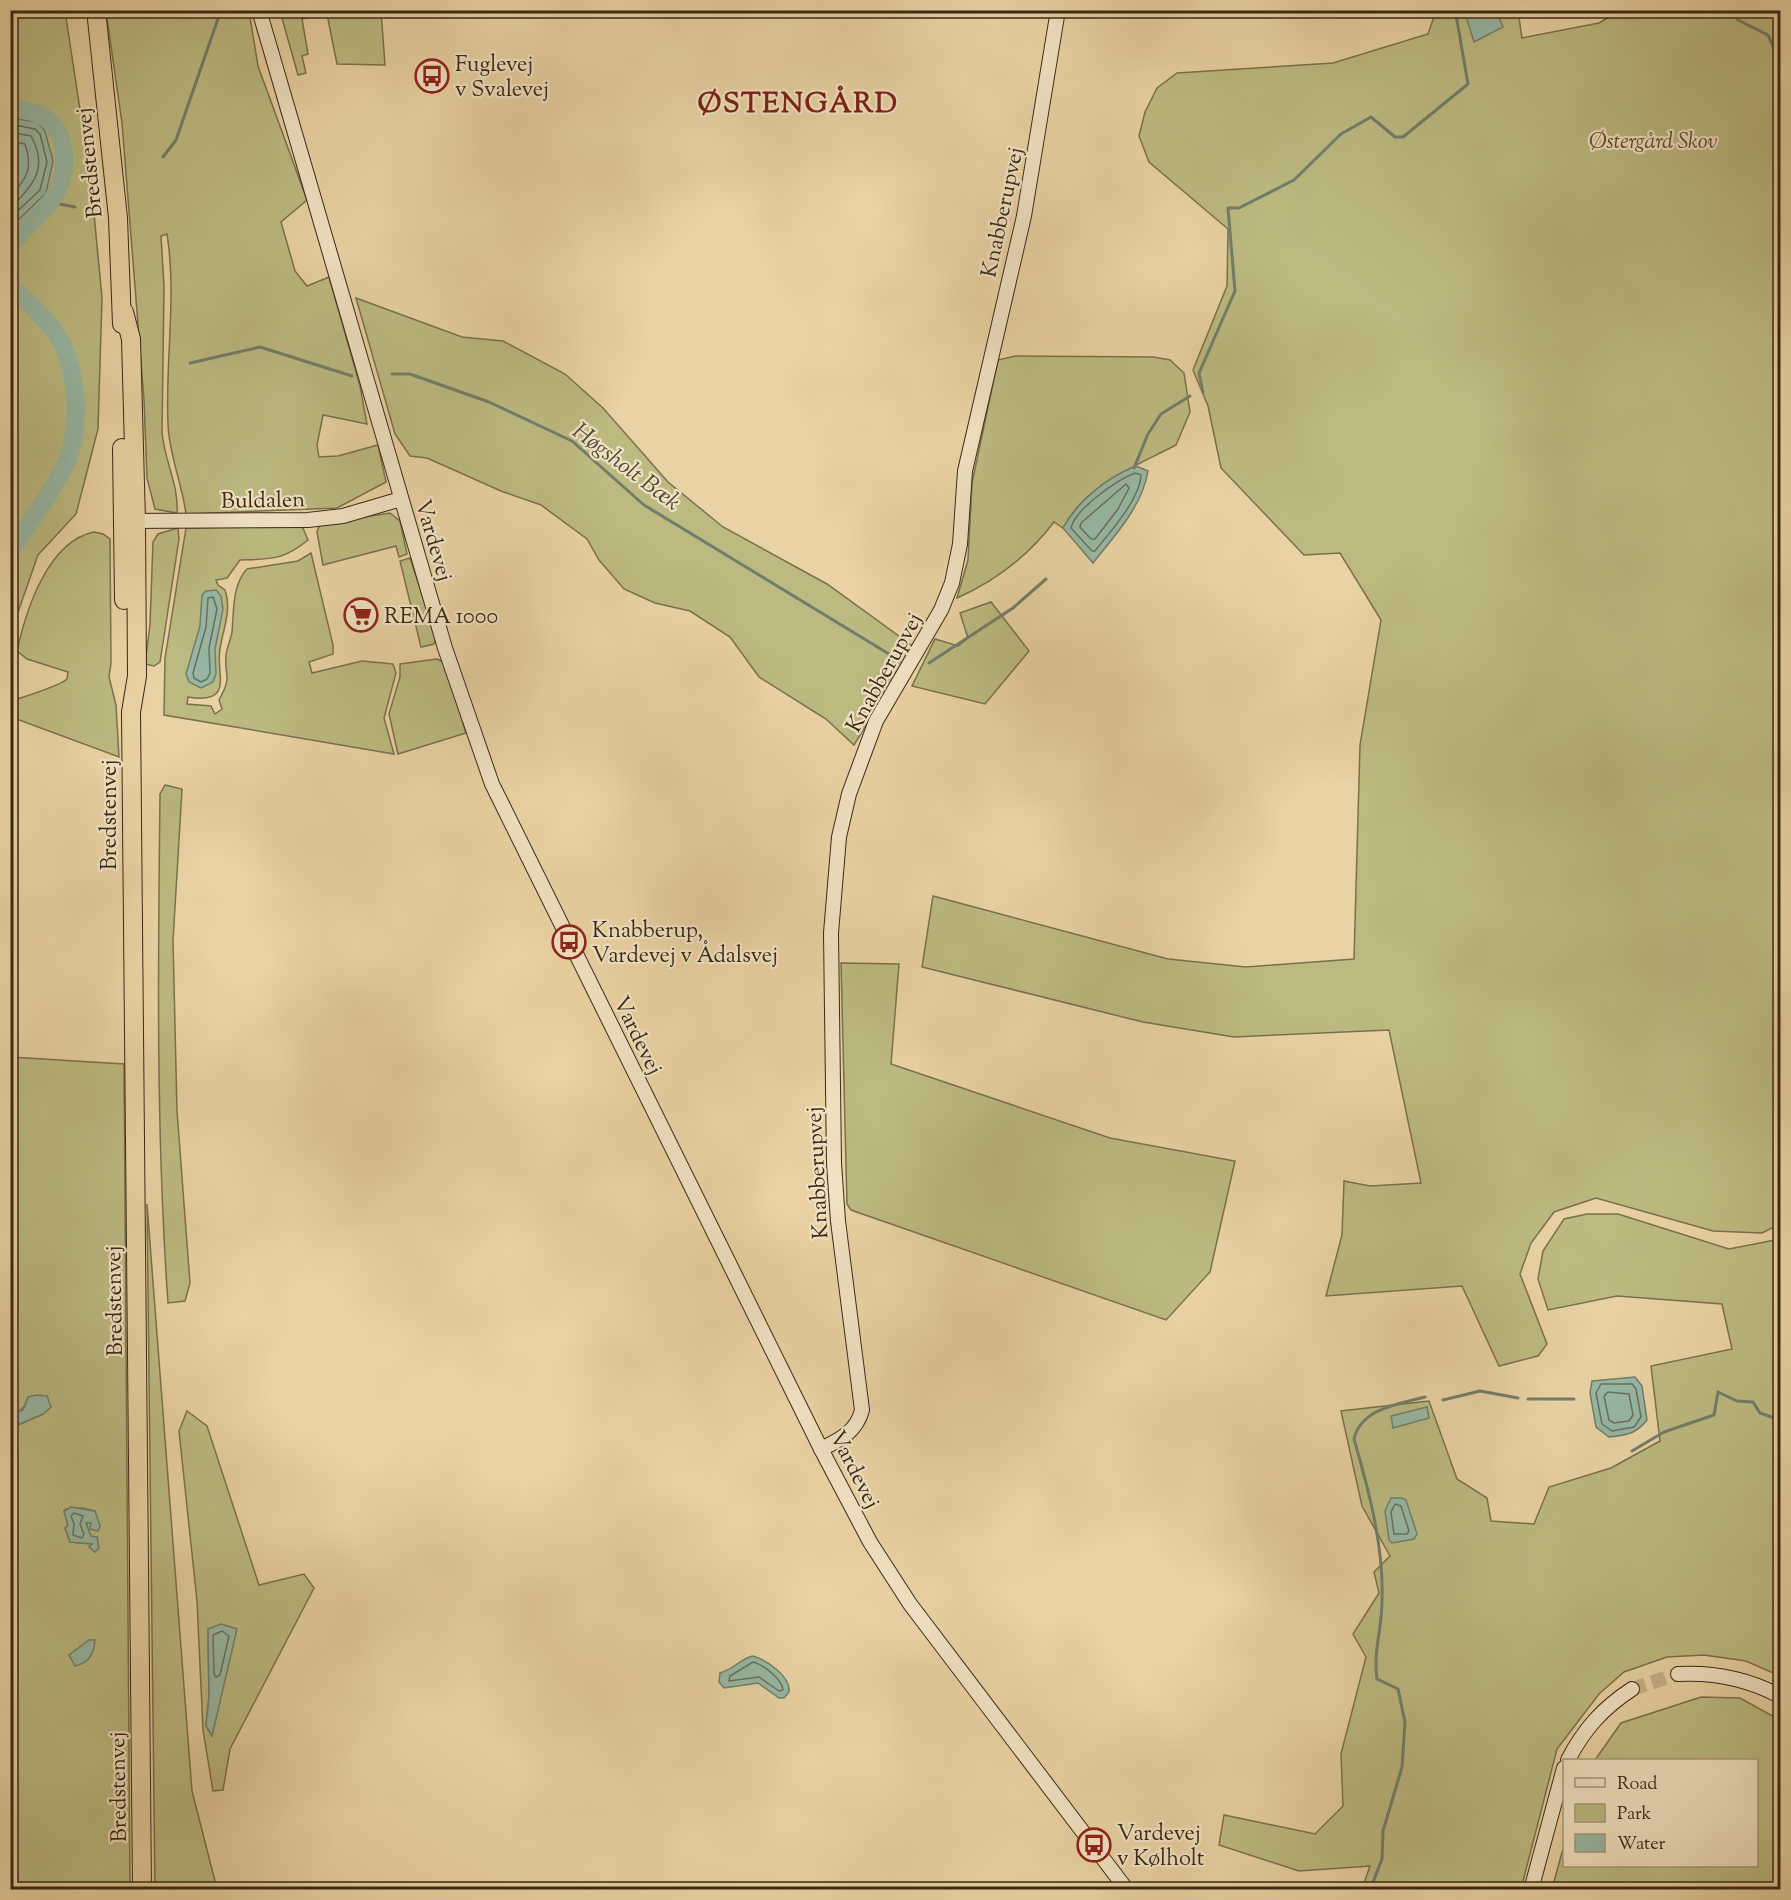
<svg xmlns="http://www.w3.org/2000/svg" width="1791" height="1900" font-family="'Sorts Mill Goudy',serif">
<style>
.green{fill:#bcba81;stroke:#7a714b;stroke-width:1.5;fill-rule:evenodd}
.water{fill:#97b8a5;stroke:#717e6b;stroke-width:1.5}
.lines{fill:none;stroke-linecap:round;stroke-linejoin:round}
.shore{stroke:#68705d;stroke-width:1.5}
.stream{stroke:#717e6b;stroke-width:3}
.river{stroke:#97b8a5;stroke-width:18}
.secondary-tunnel{stroke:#c6b087;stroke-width:14;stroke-dasharray:14 7;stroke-linecap:butt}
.secondary-casing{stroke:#392815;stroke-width:16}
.highway-casing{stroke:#392815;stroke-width:20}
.secondary{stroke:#f1e2c3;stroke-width:14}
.highway{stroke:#e9d2a3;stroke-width:18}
.labels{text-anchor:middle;stroke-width:4.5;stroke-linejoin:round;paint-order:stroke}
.poi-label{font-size:22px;fill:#392815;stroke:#f1e2c3;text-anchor:start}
.park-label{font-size:22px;font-style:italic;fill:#5a4c30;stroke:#f1e2c3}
.street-label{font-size:22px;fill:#392815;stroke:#f1e2c3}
.water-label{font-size:24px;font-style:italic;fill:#504c39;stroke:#f1e2c3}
.district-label{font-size:28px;font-weight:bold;letter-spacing:1.5px;fill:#7a1f14;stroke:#f1e2c3}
</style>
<rect width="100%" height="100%" fill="#e9d2a3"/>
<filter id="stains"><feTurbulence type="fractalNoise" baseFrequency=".00333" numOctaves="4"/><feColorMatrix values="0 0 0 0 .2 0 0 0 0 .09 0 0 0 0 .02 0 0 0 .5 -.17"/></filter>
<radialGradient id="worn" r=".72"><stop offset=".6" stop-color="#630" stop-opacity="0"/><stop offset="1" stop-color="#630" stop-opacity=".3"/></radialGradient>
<g class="green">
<polygon points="11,11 65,11 91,182 102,298 98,429 76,514 38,555 11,632"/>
<path d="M106 11H249L258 66 307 200 281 222 295 271 307 286 329 277 360 386 367 424 323 415 317 445 319 457 338 456 378 445 386 482 337 508 186 514C182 483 169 455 168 424 165 361 177 297 167 234L161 236 164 287 162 432C164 460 179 485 177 513L155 509 147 478 144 400 122 123Z"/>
<polygon points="280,11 381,11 385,65 337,64 327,14 302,19 308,54 302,56 306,73 298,75"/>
<polygon points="1436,11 1518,11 1522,38 1599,23 1620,11 1780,11 1780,1224 1762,1233 1713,1231 1596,1198 1554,1212 1531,1243 1520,1274 1547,1344 1538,1356 1499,1366 1462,1286 1326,1296 1342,1235 1344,1181 1370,1186 1421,1183 1389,1030 1234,1037 1143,1022 922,967 933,896 1168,959 1246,967 1354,959 1360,745 1381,620 1340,553 1304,555 1221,468 1208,406 1193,370 1227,286 1228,229 1149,162 1139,136 1145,112 1157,88 1177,73 1333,63 1428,34"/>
<polygon points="356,298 462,337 503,341 565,374 603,408 668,482 723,527 827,584 914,647 854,745 826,719 759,677 730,637 690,611 655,603 624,589 599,560 587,539 541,505 501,491 427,458 410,456 395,434"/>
<path d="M1015 356 1154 357 1170 360 1184 373 1190 412 1176 445C1134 467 1086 484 1063 528L1054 522C1028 556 996 581 957 598L968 560 972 483 998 360Z"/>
<polygon points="390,513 400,521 407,554 399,557 396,546 323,565 317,532 320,524"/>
<path d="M297 526 303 528 308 540C284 560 271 559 240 560L227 578 216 580 218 585 225 590C232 610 223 629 220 649 215 672 236 705 188 697L187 704 211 706 215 714 222 709 219 700C233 675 224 677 226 655 227 647 231 639 232 632 234 611 232 585 247 569L298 561 311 553 333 645V654L309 662 312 673 362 661 393 664 396 673 384 718 394 754 164 715 165 658 186 528Z"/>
<polygon points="178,528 179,539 160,662 154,666 145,664 150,625 153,542 158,534"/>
<path d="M94 532 103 534 110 539 111 663 109 677 116 705 119 757 11 717V701C23 697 60 686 67 679L68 672 27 659 17 651C26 610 48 541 94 532Z"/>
<polygon points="410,558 436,637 434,644 421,647 400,561"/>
<polygon points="991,602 1029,651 985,704 912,686 935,639 958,646 968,638 960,613"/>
<polygon points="437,659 445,663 466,733 398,754 389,714 400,677 400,664"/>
<path d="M165 785 182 789 173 941 177 1111 190 1283 185 1301 168 1303C156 1133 158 964 160 794Z"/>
<polygon points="841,963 899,964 891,1064 1110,1138 1235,1161 1210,1272 1166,1320 851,1210 847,1204"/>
<path d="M10 1057 124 1064 130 1889H11V1428L43 1414 26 1404 17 1414 11 1415ZM82 1508 95 1511 92 1523 86 1522 95 1551 93 1544 70 1542 65 1528 68 1525 64 1511 66 1509Z"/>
<polygon points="147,1204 192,1791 217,1889 155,1889"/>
<polygon points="1587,1214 1618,1214 1729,1249 1780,1239 1780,1676 1746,1661 1704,1655 1667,1657 1624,1672 1599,1694 1557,1749 1521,1889 1362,1889 1370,1866 1299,1871 1219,1845 1224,1815 1315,1834 1343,1806 1341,1754 1366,1657 1353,1634 1379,1593 1374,1572 1390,1556 1362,1506 1341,1411 1429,1401 1457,1479 1487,1498 1491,1521 1534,1524 1549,1487 1611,1468 1660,1441 1651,1366 1732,1349 1722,1304 1617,1296 1548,1310 1538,1279 1543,1251 1564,1219"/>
<path d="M187 1411 207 1426 259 1585 304 1574 314 1588 230 1749 223 1790 213 1791 203 1730 197 1601 179 1431ZM208 1629 218 1708 212 1735 206 1726 209 1696Z"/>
<polygon points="1701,1697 1740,1698 1780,1720 1780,1889 1552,1889 1564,1845 1564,1866 1756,1866 1756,1760 1595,1760 1621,1723"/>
</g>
<g class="water">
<polygon points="1471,10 1496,11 1503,27 1474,42 1466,16"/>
<polygon points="11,118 37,122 45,131 53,161 46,193 11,227"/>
<path d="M1136 466 1148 471C1142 507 1115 535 1093 563L1063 528C1078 501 1107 477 1136 466Z"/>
<polygon points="216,590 221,596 223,609 215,649 216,674 213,682 201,688 189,682 186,674 200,626 202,595 206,591"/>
<path d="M1635 1377 1642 1386 1647 1420C1636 1434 1627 1435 1609 1437L1596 1427 1590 1393 1592 1381Z"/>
<polygon points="37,1395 47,1396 51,1407 43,1414 11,1428 11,1415 23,1410 28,1397"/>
<polygon points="1427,1407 1429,1418 1393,1428 1391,1416"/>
<polygon points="1391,1498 1402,1498 1406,1500 1417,1534 1414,1539 1392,1543 1389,1540 1385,1511"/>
<polygon points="71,1507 95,1511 100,1526 98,1531 90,1529 91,1523 86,1523 91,1536 97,1537 99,1548 95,1552 89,1547 92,1544 70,1542 65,1528 68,1525 64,1511"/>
<polygon points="221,1624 237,1629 212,1736 206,1726 209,1696 208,1629"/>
<path d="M89 1640H95C94 1654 89 1663 75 1666L69 1655Z"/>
<path d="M753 1656C766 1660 791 1676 789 1692L784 1698H779L758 1683 724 1688 719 1682 720 1673C734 1669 740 1659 753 1656Z"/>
</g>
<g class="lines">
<g class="shore">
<polyline points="10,124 35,129 40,134 47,162 40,190 10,218"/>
<path d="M10 132 31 136C49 168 33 186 10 208"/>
<path d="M10 141 25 144C33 168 28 178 10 196"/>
<path d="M1135 473 1141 475C1140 499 1110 532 1095 551H1092L1071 528C1075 509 1117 480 1135 473Z"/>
<polygon points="1126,484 1129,488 1118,509 1095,539 1091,539 1080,527 1081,523"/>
<polygon points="213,597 217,609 209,648 210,673 207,679 201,682 194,678 193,673 206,627 208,598"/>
<polygon points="1601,1384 1632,1384 1636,1389 1641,1417 1634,1427 1612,1431 1602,1424 1596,1393"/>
<polygon points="1608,1392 1629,1394 1633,1415 1629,1421 1614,1423 1609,1420 1604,1396"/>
<polygon points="1395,1504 1401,1506 1409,1531 1407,1534 1394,1534 1391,1512"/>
<polygon points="74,1513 83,1516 80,1524 84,1534 82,1538 73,1535 74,1524 71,1516"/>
<polygon points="222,1631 229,1636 220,1675 216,1677 214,1674 213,1635"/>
<path d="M753 1662C764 1665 782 1679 783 1690L779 1691 759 1677 729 1681 730 1676Z"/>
</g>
<g class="stream">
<polyline points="1731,10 1738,20 1768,35 1775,50 1780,52"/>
<polyline points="163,157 176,140 221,10"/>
<polyline points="50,202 75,207"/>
<polyline points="190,363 260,347 352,376"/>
<polyline points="392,374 410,374 489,402 572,441 644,505 889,654"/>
<polyline points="1203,392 1199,373 1235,291 1228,208 1239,208 1294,180 1341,134 1371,117 1395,137 1403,137 1468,84 1456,15 1458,10"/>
<polyline points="1134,468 1148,434 1161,414 1190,396"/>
<polyline points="929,663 1013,608 1046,579"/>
<polyline points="1528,1399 1574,1399"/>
<polyline points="1443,1400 1480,1391 1518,1398"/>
<polyline points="1632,1451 1664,1432 1714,1415 1718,1392 1737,1401 1753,1402 1760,1413 1780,1420"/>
<path d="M1370 1890 1382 1859 1383 1831 1402 1767 1405 1722 1398 1689 1377 1679C1373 1652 1382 1628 1382 1601 1384 1547 1369 1491 1354 1439 1361 1408 1399 1404 1425 1397"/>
</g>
<g class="river">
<path d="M10 106C24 111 38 111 49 121 71 140 67 182 50 202 37 218 22 229 10 247"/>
<path d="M10 286C25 300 41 313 53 329 79 364 83 430 63 470 48 498 28 525 10 552"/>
</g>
<polyline class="secondary-tunnel" points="1632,1689 1678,1674"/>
<g class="secondary-casing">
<g id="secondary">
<polyline points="259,10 445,648 492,784 821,1449 870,1542 910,1604 1127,1890"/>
<polyline points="127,521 308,520 343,516 401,499"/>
<path d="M821 1449C840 1440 857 1431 862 1410L838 1221 834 1163 831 933 839 837 849 794 876 721 941 610 952 583 960 544 965 471 1024 216 1058 10"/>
<path d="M1678 1674C1715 1672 1748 1679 1780 1696"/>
<path d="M1568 1760C1584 1729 1603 1708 1632 1689"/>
<polyline points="1531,1890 1564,1768"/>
</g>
</g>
<g class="highway-casing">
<g id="highway">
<polyline points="96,10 118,218 122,324"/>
<polyline points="124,312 131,339 136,521 137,676 131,712 142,1890"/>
<polyline points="122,448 124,600"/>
</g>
</g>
<use href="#secondary" class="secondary"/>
<use href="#highway" class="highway"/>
</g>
<defs>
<g id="bus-ring" transform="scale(1.725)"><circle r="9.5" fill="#f1e2c3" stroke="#8f2418" stroke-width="1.5"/><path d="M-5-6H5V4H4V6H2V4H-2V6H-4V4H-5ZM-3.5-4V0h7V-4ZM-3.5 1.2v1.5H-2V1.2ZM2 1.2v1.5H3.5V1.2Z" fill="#8f2418"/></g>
<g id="supermarket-ring" transform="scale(1.725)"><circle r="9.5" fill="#f1e2c3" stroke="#8f2418" stroke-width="1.5"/><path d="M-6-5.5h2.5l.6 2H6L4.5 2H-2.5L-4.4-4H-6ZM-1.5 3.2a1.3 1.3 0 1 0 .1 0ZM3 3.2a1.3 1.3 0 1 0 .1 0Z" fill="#8f2418"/></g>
</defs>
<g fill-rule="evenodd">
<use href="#bus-ring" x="432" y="76"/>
<use href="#supermarket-ring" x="361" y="615"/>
<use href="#bus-ring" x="569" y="942"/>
<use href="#bus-ring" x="1094" y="1845"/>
</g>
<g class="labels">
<g class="poi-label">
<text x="455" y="71">Fuglevej<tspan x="455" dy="25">v Svalevej</tspan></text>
<text x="384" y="623">REMA 1000</text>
<text x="592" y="937">Knabberup,<tspan x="592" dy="25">Vardevej v Ådalsvej</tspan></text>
<text x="1117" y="1840">Vardevej<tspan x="1117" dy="25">v Kølholt</tspan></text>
</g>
<g class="park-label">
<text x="1653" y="148">Østergård Skov</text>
</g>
<g class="street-label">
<text transform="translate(88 163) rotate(-96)" y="8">Bredstenvej</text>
<text transform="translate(1001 212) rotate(-78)" y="8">Knabberupvej</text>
<text transform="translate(263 499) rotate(-1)" y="8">Buldalen</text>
<text transform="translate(435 540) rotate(74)" y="8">Vardevej</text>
<text transform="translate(883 672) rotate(-61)" y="8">Knabberupvej</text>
<text transform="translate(108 815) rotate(-90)" y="8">Bredstenvej</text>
<text transform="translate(639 1035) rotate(64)" y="8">Vardevej</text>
<text transform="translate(816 1173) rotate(-93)" y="8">Knabberupvej</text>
<text transform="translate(113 1301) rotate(-91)" y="8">Bredstenvej</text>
<text transform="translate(856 1469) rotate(63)" y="8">Vardevej</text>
<text transform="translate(117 1787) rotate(-91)" y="8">Bredstenvej</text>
</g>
<g class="water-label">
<text transform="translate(627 466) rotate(37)" y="8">Høgsholt Bæk</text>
</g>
<g class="district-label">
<text x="798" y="112">ØSTENGÅRD</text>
</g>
</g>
<rect width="1791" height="1900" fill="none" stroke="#e9d2a3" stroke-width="36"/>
<rect x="12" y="12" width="1767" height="1876" fill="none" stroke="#392815" stroke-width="3"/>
<rect x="18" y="18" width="1755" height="1864" fill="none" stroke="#392815" stroke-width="1.5"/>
<rect x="1563" y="1759" width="195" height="108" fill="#f1e2c3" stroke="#a7987d" stroke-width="1.5"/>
<rect x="1575" y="1778" width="30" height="9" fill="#f1e2c3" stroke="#a7987d" stroke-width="1.5"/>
<text x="1617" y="1789" font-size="18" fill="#392815">Road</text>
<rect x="1575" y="1804" width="30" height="18" fill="#bcba81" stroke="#a7987d" stroke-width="1.5"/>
<text x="1617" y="1819" font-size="18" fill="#392815">Park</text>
<rect x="1575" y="1834" width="30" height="18" fill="#97b8a5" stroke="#a7987d" stroke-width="1.5"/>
<text x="1617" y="1849" font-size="18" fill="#392815">Water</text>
<rect width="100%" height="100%" filter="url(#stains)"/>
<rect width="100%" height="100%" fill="url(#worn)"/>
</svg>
